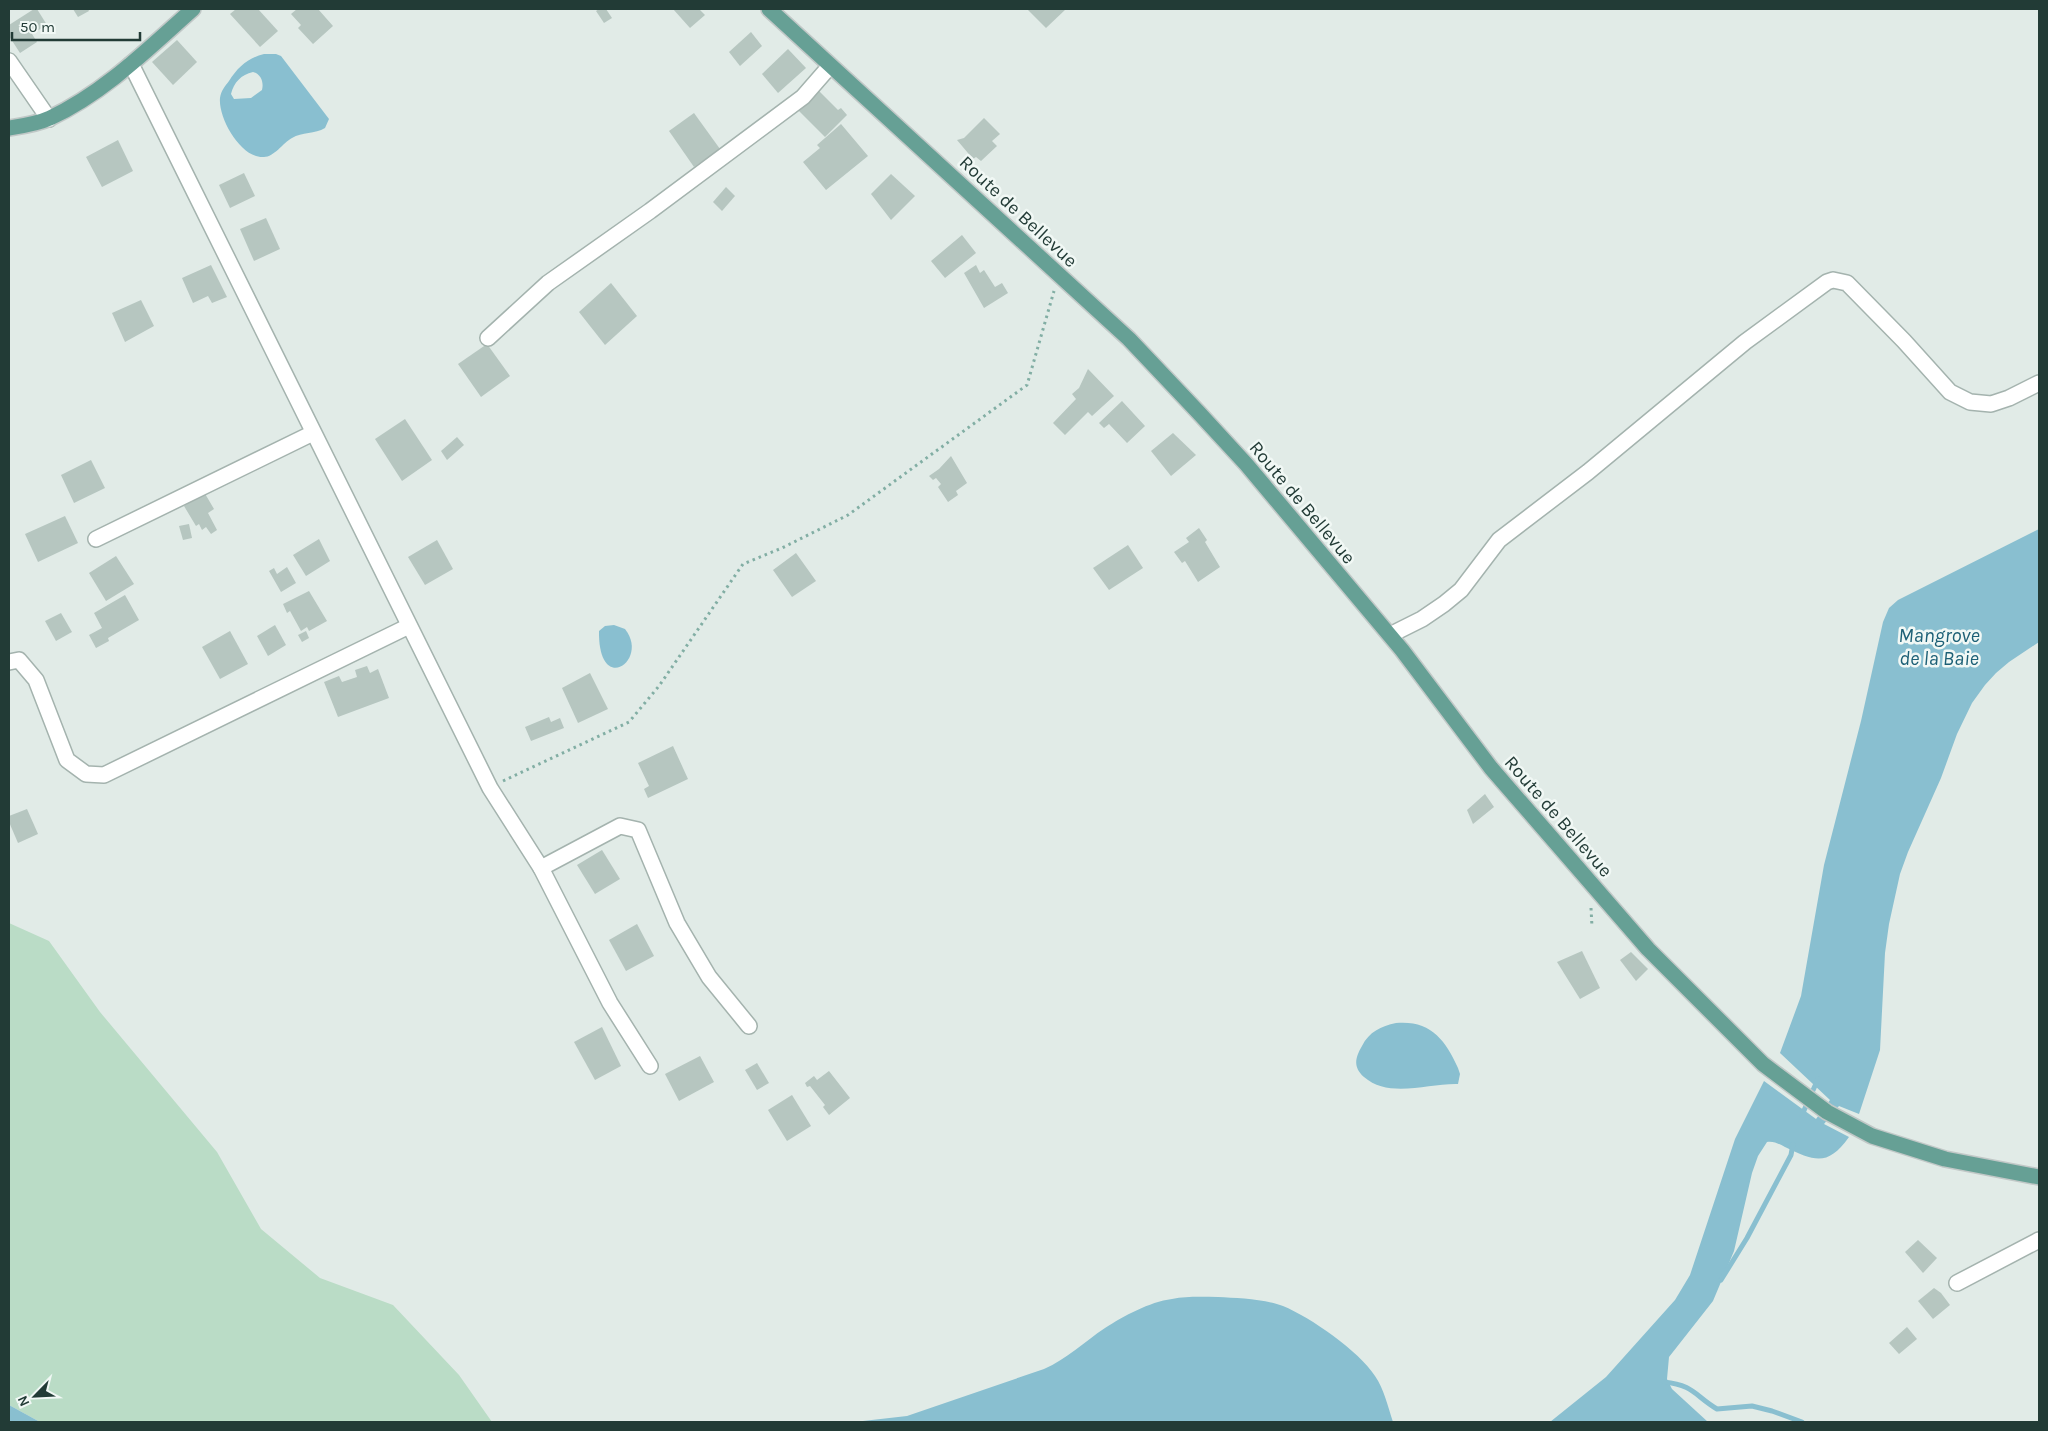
<svg xmlns="http://www.w3.org/2000/svg" width="2048" height="1431" font-family="Karla,sans-serif">
<style>
.green{fill:#badcc6}
.water{fill:#89bfd0;fill-rule:evenodd}
.lines{fill:none;stroke-linecap:round;stroke-linejoin:round}
.stream{stroke:#89bfd0;stroke-width:5}
.building{fill:#b6c6c0}
.minor-casing{stroke:#a4b3ae;stroke-width:18}
.major-casing{stroke:#c1c8c7;stroke-width:18}
.path{stroke:#82aea4;stroke-width:3;stroke-dasharray:2.5 4;stroke-linecap:butt}
.minor{stroke:#fff;stroke-width:15}
.major{stroke:#66a095;stroke-width:15}
.labels{text-anchor:middle;stroke-width:5;stroke-linejoin:round;paint-order:stroke}
.street-label{font-size:19px;fill:#223b36;stroke:#f1f8f5}
.water-label{font-size:20px;font-style:italic;fill:#1d6076;stroke:#f1f8f5}
</style>
<rect width="100%" height="100%" fill="#e1ebe7"/>
<polygon class="green" points="9,923 49,941 100,1012 217,1152 261,1229 320,1278 393,1305 459,1375 492,1422 40,1422 9,1405"/>
<g class="water">
<path d="M264 54H276L281 56 329 119 325 128C315 134 302 132 292 138 283 143 274 157 264 157 241 159 218 118 220 98 221 91 225 86 229 81 238 67 248 58 264 54ZM253 72C261 74 264 82 262 90L251 98 234 99 231 94C234 82 241 75 253 72Z"/>
<path d="M2039 529V642L2009 662 1996 673 1985 685 1972 703 1957 734 1941 778 1908 852 1900 874 1889 924 1885 953 1880 1050 1859 1114 1839 1106 1824 1124 1849 1137C1828 1166 1816 1162 1785 1147 1779 1144 1774 1141 1767 1142L1758 1156 1752 1173 1734 1251 1713 1301 1669 1357 1667 1379 1672 1389 1708 1422H1550L1606 1377 1675 1300 1690 1275 1735 1139 1764 1081 1816 1119 1830 1100 1780 1053 1801 996 1824 865 1861 721 1883 622 1889 608 1898 600Z"/>
<path d="M614 625 625 629C650 660 598 697 599 631L605 626Z"/>
<path d="M1396 1023C1430 1020 1445 1039 1458 1068L1460 1074 1458 1084C1429 1083 1389 1099 1364 1077 1353 1067 1355 1058 1362 1046 1369 1032 1381 1026 1396 1023Z"/>
<path d="M1218 1297C1237 1298 1265 1299 1283 1306 1310 1317 1359 1351 1375 1376 1384 1389 1388 1407 1393 1422H854L907 1416 1044 1369C1067 1359 1084 1342 1105 1328 1124 1316 1149 1302 1172 1299 1187 1296 1203 1297 1218 1297Z"/>
<polygon points="9,1405 40,1422 9,1422"/>
</g>
<g class="lines">
<g class="stream">
<polyline points="1802,1115 1818,1079"/>
<polyline points="1721,1280 1747,1238 1791,1155 1793,1144"/>
<path d="M1664 1382C1694 1385 1695 1396 1717 1409L1752 1406 1772 1411 1802 1422"/>
</g>
</g>
<g class="building">
<polygon points="34,9 37,9 47,25 32,34 37,42 20,53 9,36 9,25"/>
<polygon points="73,9 88,9 89,11 78,17"/>
<polygon points="236,9 258,9 278,31 260,47 230,14"/>
<polygon points="297,9 318,9 333,26 313,44 298,28 301,25 291,14"/>
<polygon points="599,9 606,9 612,18 604,23 596,11"/>
<polygon points="673,9 699,9 705,15 690,28"/>
<polygon points="1027,9 1066,9 1046,28"/>
<polygon points="751,32 762,46 740,66 729,52"/>
<polygon points="177,40 197,62 173,85 152,62"/>
<polygon points="788,49 806,68 778,93 762,74"/>
<polygon points="819,91 838,110 841,108 847,115 825,137 796,108 808,102"/>
<polygon points="694,113 720,149 694,167 669,131"/>
<polygon points="984,118 1000,134 992,141 997,146 981,161 976,157 973,159 957,140 964,138"/>
<polygon points="841,124 868,156 826,190 803,162 820,148 817,145"/>
<polygon points="118,140 133,171 102,187 86,157"/>
<polygon points="244,173 255,196 230,208 219,185"/>
<polygon points="891,174 915,196 891,220 871,194"/>
<polygon points="726,187 735,196 722,211 713,202"/>
<polygon points="266,218 280,249 254,261 240,229"/>
<polygon points="962,235 976,253 945,278 931,261"/>
<polygon points="211,265 227,297 212,303 208,296 193,303 182,278"/>
<polygon points="976,265 980,273 984,270 995,287 1002,283 1008,293 984,308 964,273"/>
<polygon points="611,283 637,316 605,345 579,312"/>
<polygon points="141,300 154,326 125,342 112,313"/>
<polygon points="487,344 510,376 481,397 458,364"/>
<polygon points="1088,369 1114,396 1092,416 1088,412 1065,435 1053,423 1076,399 1072,394 1079,388"/>
<polygon points="1122,401 1145,426 1127,443 1109,424 1104,428 1099,423"/>
<polygon points="405,419 432,460 402,481 375,439"/>
<polygon points="1173,433 1196,455 1171,476 1151,451"/>
<polygon points="457,437 464,445 447,460 441,451"/>
<polygon points="951,456 967,483 956,491 958,495 948,502 938,487 941,484 936,478 933,480 929,476 939,469"/>
<polygon points="91,460 105,488 74,503 61,475"/>
<polygon points="204,492 214,509 208,513 217,530 211,534 206,527 202,530 199,524 196,526 184,506"/>
<polygon points="65,516 78,543 38,562 25,534"/>
<polygon points="189,524 192,538 183,540 179,526"/>
<polygon points="1199,528 1207,540 1205,542 1220,567 1198,582 1185,561 1182,563 1174,552 1189,542 1186,538"/>
<polygon points="319,539 330,561 306,576 293,555"/>
<polygon points="437,540 453,569 425,585 408,557"/>
<polygon points="1128,545 1143,568 1109,590 1093,568"/>
<polygon points="796,553 816,581 792,597 773,570"/>
<polygon points="116,556 134,584 106,601 89,573"/>
<polygon points="287,567 296,583 281,592 269,571 274,568 277,574"/>
<polygon points="309,591 327,621 309,631 307,627 301,631 290,611 287,613 283,604"/>
<polygon points="125,595 139,620 108,638 109,641 96,648 89,635 102,628 94,613"/>
<polygon points="61,613 72,632 56,641 45,621"/>
<polygon points="275,625 286,645 268,656 257,636"/>
<polygon points="230,631 248,664 220,679 202,647"/>
<polygon points="306,631 309,638 302,642 298,635"/>
<polygon points="367,666 370,673 378,669 389,698 338,717 324,682 339,676 342,682 357,677 355,670"/>
<polygon points="590,673 608,709 578,723 562,688"/>
<polygon points="549,717 551,722 560,718 564,728 531,741 525,727"/>
<polygon points="673,746 688,779 648,798 644,789 649,786 638,763"/>
<polygon points="1485,794 1494,807 1473,824 1467,810"/>
<polygon points="27,809 38,834 18,843 9,822 9,816"/>
<polygon points="602,850 620,879 595,894 577,865"/>
<polygon points="637,924 654,956 626,971 609,940"/>
<polygon points="1582,951 1600,988 1580,999 1557,962"/>
<polygon points="1631,952 1648,969 1636,981 1620,960"/>
<polygon points="602,1027 621,1066 595,1080 574,1042"/>
<polygon points="700,1056 714,1082 679,1101 665,1074"/>
<polygon points="757,1063 769,1083 757,1090 745,1070"/>
<polygon points="829,1071 850,1098 829,1115 823,1107 825,1105 810,1086 807,1087 805,1083 814,1076 817,1080"/>
<polygon points="792,1095 811,1126 787,1141 768,1110"/>
<polygon points="1918,1240 1937,1258 1923,1273 1905,1252"/>
<polygon points="1934,1288 1941,1293 1950,1305 1933,1319 1918,1301"/>
<polygon points="1907,1327 1917,1339 1899,1354 1889,1343"/>
</g>
<g class="lines">
<g class="minor-casing">
<g id="minor">
<polyline points="9,61 49,119"/>
<polyline points="131,64 490,788 541,868 610,1003 650,1066"/>
<polyline points="488,338 548,283 650,211 803,97 830,66"/>
<polyline points="96,539 313,433"/>
<polyline points="1390,635 1422,619 1444,604 1461,590 1499,540 1588,472 1745,342 1827,282 1833,280 1847,283 1904,341 1950,392 1970,402 1991,404 2009,398 2039,383"/>
<polyline points="9,662 19,660 36,680 67,760 86,774 104,775 409,626"/>
<polyline points="541,868 620,826 638,830 677,923 709,977 749,1026"/>
<polyline points="1957,1283 2039,1240"/>
</g>
</g>
<g class="major-casing">
<g id="major">
<polyline points="769,9 1129,339 1199,413 1246,464 1402,650 1491,768 1648,949 1763,1064 1827,1112 1872,1136 1945,1159 2039,1177"/>
<path d="M9 128C22 126 37 124 50 118 104 93 149 48 193 9"/>
</g>
</g>
<g class="path">
<polyline points="503,781 629,722 659,686 743,564 782,548 848,515 1027,385 1054,291"/>
<polyline points="1591,908 1592,927"/>
</g>
<use href="#minor" class="minor"/>
<use href="#major" class="major"/>
</g>
<g class="labels">
<g class="street-label">
<text transform="translate(1019 211) rotate(43)" y="7">Route de Bellevue</text>
<text transform="translate(1303 502) rotate(50)" y="7">Route de Bellevue</text>
<text transform="translate(1559 816) rotate(49)" y="7">Route de Bellevue</text>
</g>
<g class="water-label">
<text x="1939" y="642">Mangrove<tspan x="1939" dy="23">de la Baie</tspan></text>
</g>
</g>
<rect width="2048" height="1431" fill="none" stroke="#223b36" stroke-width="20"/>
<g transform="translate(35 1396) rotate(246)" stroke="#f1f8f5" stroke-width="4" paint-order="stroke">
<path d="M0-4L9 19L0 12L-9 19Z" fill="#223b36"/>
<text y="-8" font-size="14" font-weight="bold" text-anchor="middle" fill="#223b36">N</text>
</g>
<path d="M12 32v8h128v-8" fill="none" stroke="#223b36" stroke-width="2.5"/>
<text x="20" y="32" font-size="15" fill="#223b36" stroke="#f1f8f5" stroke-width="4" paint-order="stroke">50 m</text>
</svg>
